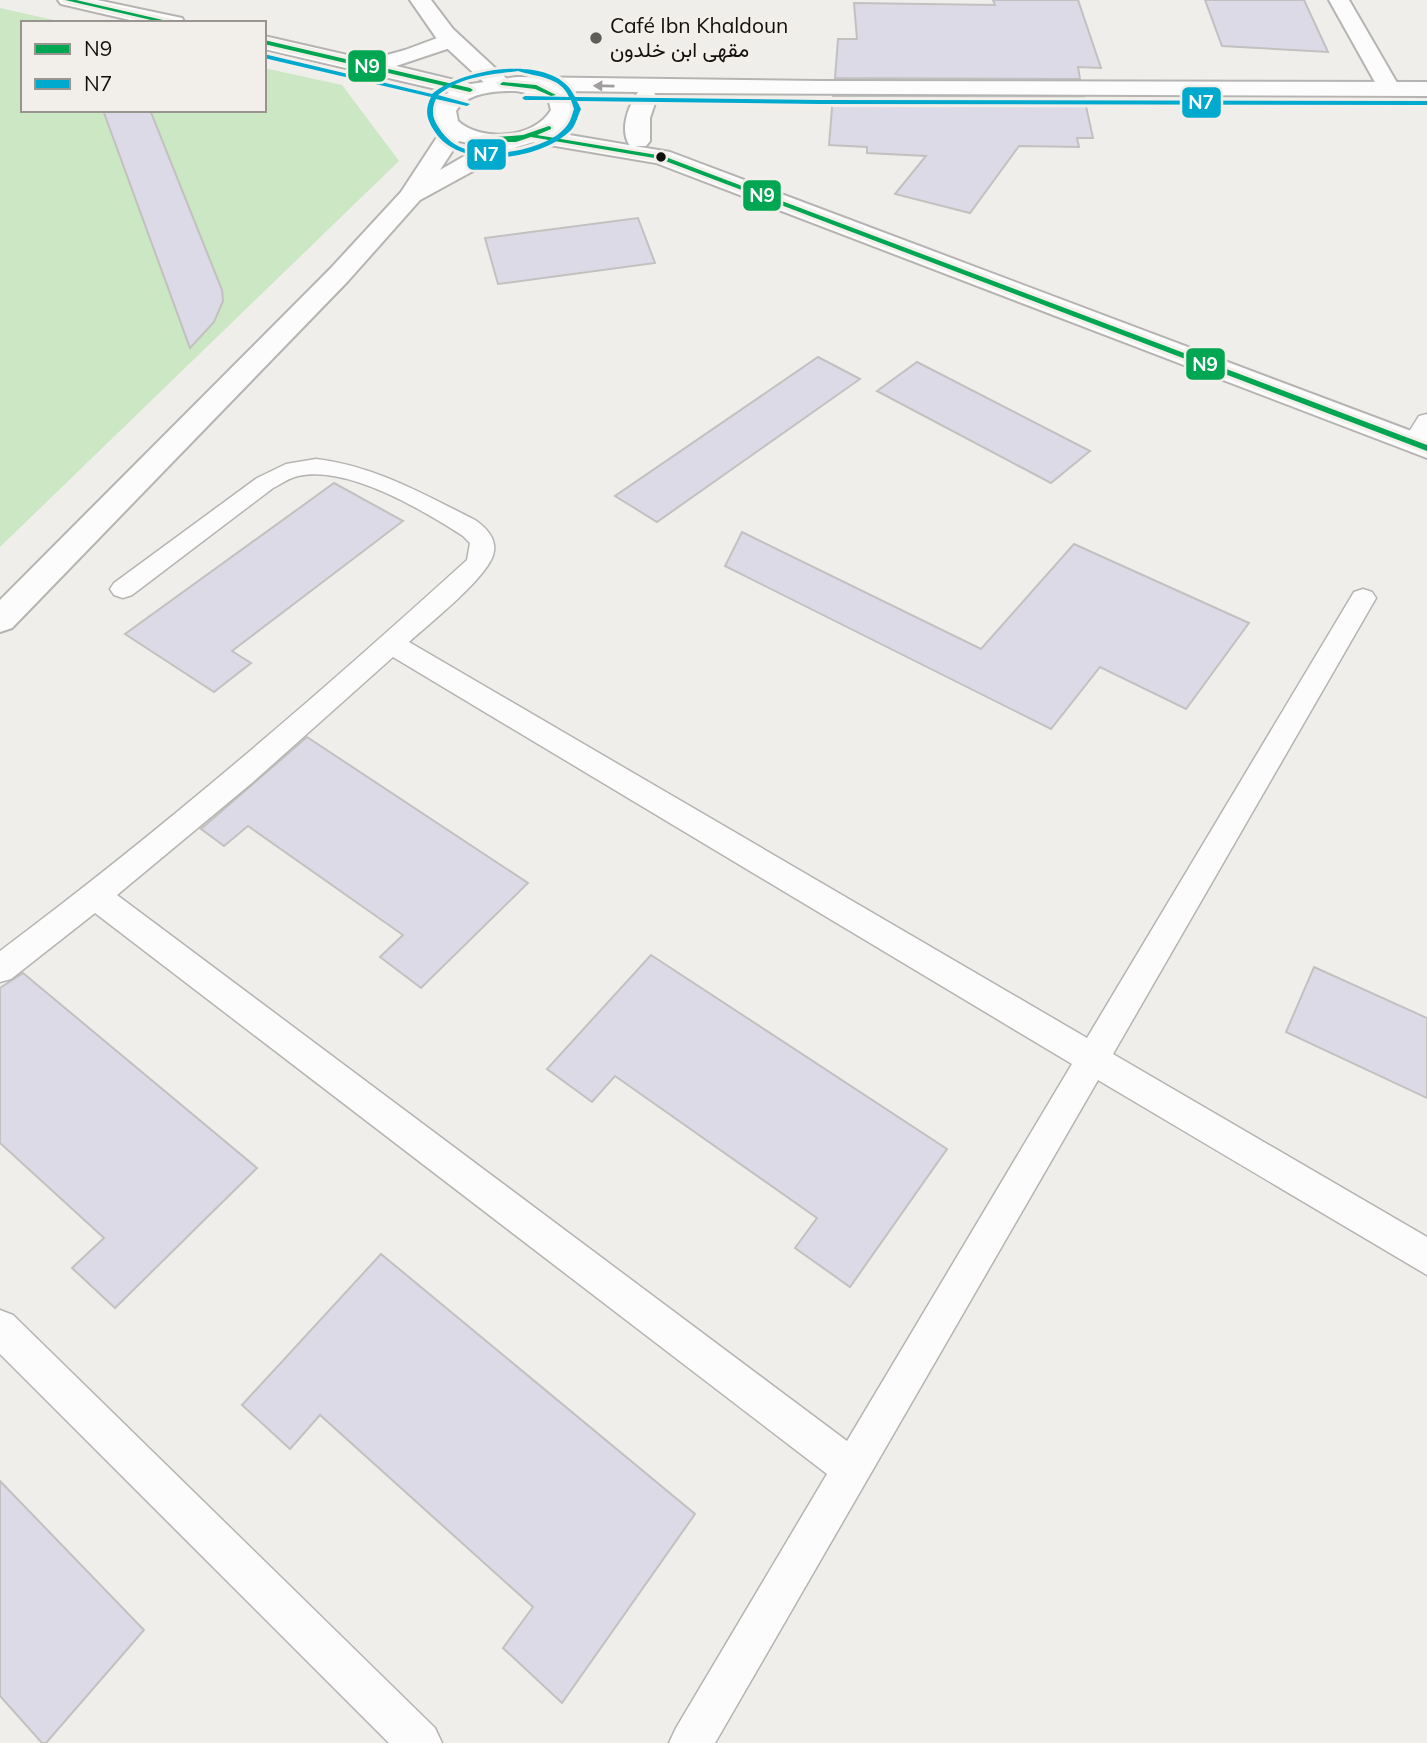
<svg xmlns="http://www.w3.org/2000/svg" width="1427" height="1743" font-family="Mulish,Vazirmatn,sans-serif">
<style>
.green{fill:#cbe7c4}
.building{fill:#dddae7;stroke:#c2c1c0;stroke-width:2}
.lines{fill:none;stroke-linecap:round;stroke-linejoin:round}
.lane-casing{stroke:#b5b4b2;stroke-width:3}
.street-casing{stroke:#b5b4b2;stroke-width:4}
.secondary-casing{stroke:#b5b4b2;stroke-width:4}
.lane{fill:#fdfcfc;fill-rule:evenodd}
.street{fill:#fdfcfc;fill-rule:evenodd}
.secondary{fill:#fdfcfc;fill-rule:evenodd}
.bus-1-casing{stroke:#f2eee9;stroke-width:6}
.bus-2-casing{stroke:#f2eee9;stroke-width:6}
.bus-1{fill:#00a651;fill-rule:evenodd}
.bus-2{fill:#00a9ce;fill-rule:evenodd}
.oneway{fill:#9f9e9d}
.poi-dot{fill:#5f5e5b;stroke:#f2eee9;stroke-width:2.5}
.bus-dot{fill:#11100e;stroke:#f2eee9;stroke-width:2.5}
.labels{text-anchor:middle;stroke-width:7;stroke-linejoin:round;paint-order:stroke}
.far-poi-label{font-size:21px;fill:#11100e;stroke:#f2eee9;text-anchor:start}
.line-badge{stroke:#f2eee9;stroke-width:2.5}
.badge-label{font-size:19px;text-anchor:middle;font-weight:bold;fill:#fff}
</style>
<rect width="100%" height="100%" fill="#f0eeeb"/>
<polygon class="green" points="0,8 67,23 23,23 23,110 264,110 264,68 342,85 399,161 0,547"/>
<g class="building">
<polygon points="993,0 1078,0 1101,68 1078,67 1080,79 835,78 838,39 857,39 854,3 995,5"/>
<polygon points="1205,0 1304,0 1328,52 1222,46"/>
<polygon points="833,96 1084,97 1093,138 1077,138 1079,147 1019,146 970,213 895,194 926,156 867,153 867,147 829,145"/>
<polygon points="103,110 150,110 222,290 223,301 214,322 190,348"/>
<polygon points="638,218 655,263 498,284 485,238"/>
<polygon points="818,357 860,379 657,522 615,496"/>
<polygon points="917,362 1090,451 1051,483 877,391"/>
<polygon points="334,483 403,521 232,651 251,663 214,692 125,634"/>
<polygon points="742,532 981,649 1074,544 1249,623 1186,709 1100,667 1051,729 725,566"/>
<polygon points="307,737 528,883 421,988 380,957 403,935 248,826 224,846 201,829"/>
<polygon points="651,955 947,1149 850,1287 795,1248 817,1218 615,1076 592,1102 547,1069"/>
<polygon points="1314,967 1427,1018 1427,1098 1286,1032"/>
<polygon points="23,973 257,1168 115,1308 72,1268 104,1238 0,1143 0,988"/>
<polygon points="381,1254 695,1514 562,1703 503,1648 533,1607 320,1415 290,1449 242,1405"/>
<polygon points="0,1481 144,1630 46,1743 42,1743 0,1696"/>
</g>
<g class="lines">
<g class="lane-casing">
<g id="lane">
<polygon points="1427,414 1427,440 1422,448 1414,450 1406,448 1402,443 1419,416"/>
<path d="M316 459C375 466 423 494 475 520 485 527 496 537 494 551 492 574 429 624 409 642L1087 1038 1354 592 1363 589 1372 592 1376 598 1113 1054 1427 1237V1275L1098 1080 715 1743H669L676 1728 827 1474 95 913 11 979 0 982V951C163 829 316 697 467 560L470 543 463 536C423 510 347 465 298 476 289 478 281 484 273 488L132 595 123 598 114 595 110 589 114 583 257 478 286 464ZM393 657 1072 1064 847 1441 117 895 253 782Z"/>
<polygon points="0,1310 13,1315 435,1728 442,1743 389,1743 0,1354"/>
</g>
</g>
<g class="street-casing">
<g id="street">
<polygon points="410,0 431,0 453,29 507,79 510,84 507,89 491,89 437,39"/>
<polygon points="1329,0 1349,0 1400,88 1397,93 1381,93"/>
<polygon points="534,129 670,152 1427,437 1427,458 656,163 526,141 522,136 526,131"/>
</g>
</g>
<g class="secondary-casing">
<g id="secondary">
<polygon points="58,0 97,0 182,18 185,23 143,23 61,4"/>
<path d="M448 34 456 36 459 41 456 46 396 66 471 84 516 77 820 81 1427 82V96L654 93 657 97 650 118V141L646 146H630C619 130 628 107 638 92L563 91 571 99 574 110 564 126 550 137 517 147 420 200 348 281 12 628 0 632V600L330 269 401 192 441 131C429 115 433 103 449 92L264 49V36L369 60 405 50ZM516 91 537 95 549 102 551 110C534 139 481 142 458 121L456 111C467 92 496 91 516 91ZM459 141 482 146 440 170Z"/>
</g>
</g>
<use href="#lane" class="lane"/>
<use href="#street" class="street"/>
<use href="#secondary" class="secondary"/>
<g class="bus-1-casing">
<g id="bus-1">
<polygon points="65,0 76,0 176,23 164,23"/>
<polygon points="264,40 470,88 473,90 470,92 264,44"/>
<polygon points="503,82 536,85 556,95 551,96 535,89 501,85 500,84"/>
<polygon points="549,126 551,127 551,129 537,135 663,156 1427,445 1427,451 660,159 531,137 516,142 483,142 480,140 483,138 523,135"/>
</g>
</g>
<g class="bus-2-casing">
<path id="bus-2" d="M264 54 432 94C463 68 555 52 575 97L820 100 1427 101V105L820 104 577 101 581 109C578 115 576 124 572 129 542 161 461 171 435 132 427 120 424 111 431 97L264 58ZM518 71C536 77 560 76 569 97L525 96 522 98 525 100H571L574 109C572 114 571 120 568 124 553 148 494 159 468 150 455 146 446 139 439 128 432 118 431 110 436 99L467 106 470 104 438 95C462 76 489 75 518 71Z"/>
</g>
<use href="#bus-1" class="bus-1"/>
<use href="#bus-2" class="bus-2"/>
</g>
<defs><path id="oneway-solid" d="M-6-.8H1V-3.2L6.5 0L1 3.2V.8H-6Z" transform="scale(1.75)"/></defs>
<use class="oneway" href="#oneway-solid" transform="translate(604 86) rotate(-179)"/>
<circle class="poi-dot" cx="596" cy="38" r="7"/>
<circle class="bus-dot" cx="661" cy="157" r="6"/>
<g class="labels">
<g class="far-poi-label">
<text x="610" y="33">Café Ibn Khaldoun<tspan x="610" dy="24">مقهى ابن خلدون</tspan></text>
</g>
</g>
<g class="line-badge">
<rect x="347" y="49" width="40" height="34" rx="7" fill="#00a651"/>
<rect x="1181" y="86" width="41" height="33" rx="7" fill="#00a9ce"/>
<rect x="466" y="138" width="41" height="33" rx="7" fill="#00a9ce"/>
<rect x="742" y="179" width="40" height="33" rx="7" fill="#00a651"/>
<rect x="1185" y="347" width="41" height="34" rx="7" fill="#00a651"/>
</g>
<g class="badge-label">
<text x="367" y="73">N9</text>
<text x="1201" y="109">N7</text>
<text x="486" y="161">N7</text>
<text x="762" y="202">N9</text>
<text x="1205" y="371">N9</text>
</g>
<rect x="21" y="21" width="245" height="91" fill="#f2eee9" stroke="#989591" stroke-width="2"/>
<rect x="35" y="44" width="35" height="10" fill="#00a651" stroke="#989591" stroke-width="2"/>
<text x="84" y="56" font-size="21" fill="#11100e">N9</text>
<rect x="35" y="79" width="35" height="10" fill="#00a9ce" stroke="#989591" stroke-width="2"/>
<text x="84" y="91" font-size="21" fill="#11100e">N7</text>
</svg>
